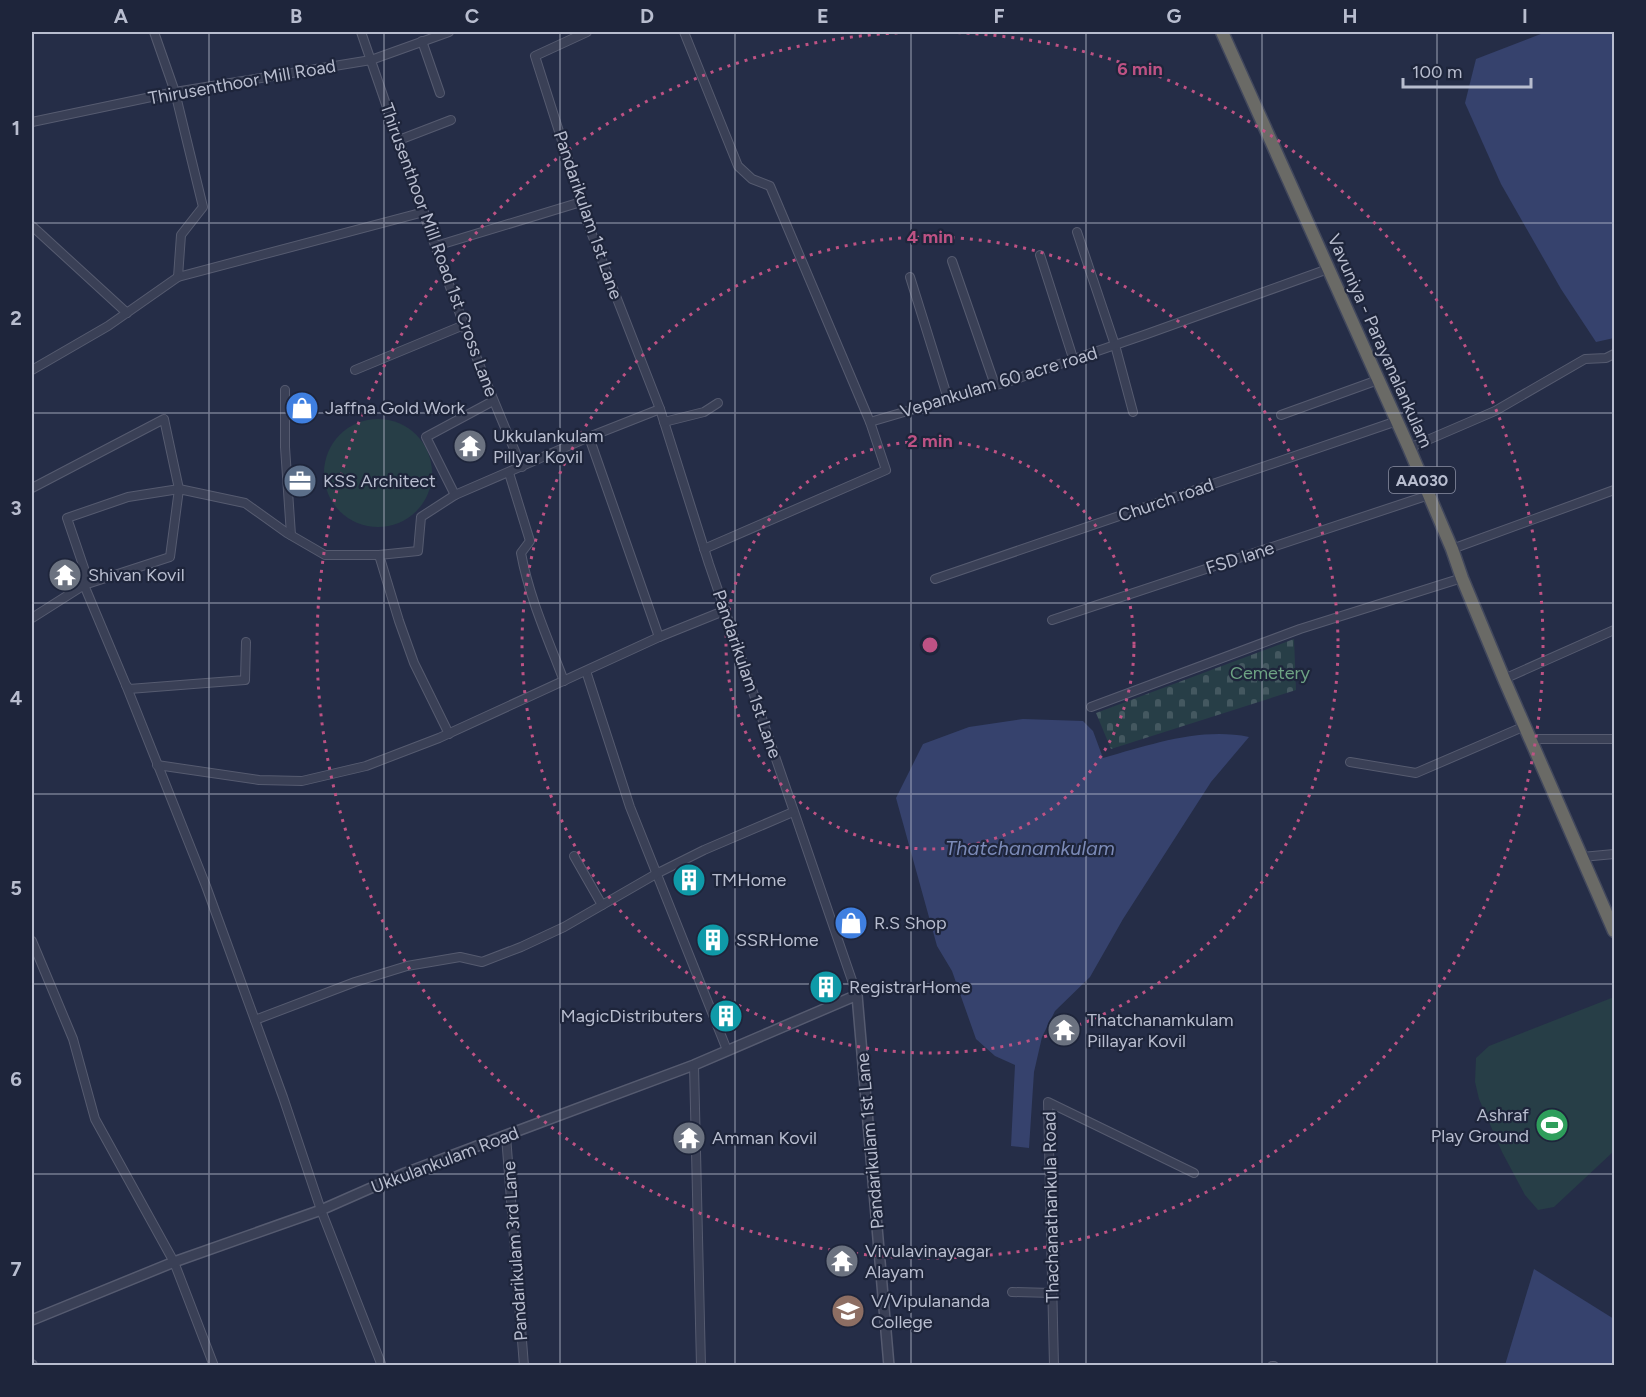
<svg xmlns="http://www.w3.org/2000/svg" width="1646" height="1397" font-family="Figtree,sans-serif">
<style>
.cemetery{fill:url(#cemetery-stones)}
.pitch{fill:#273e47}
.water{fill:#36426d}
.lines{fill:none;stroke-linecap:round;stroke-linejoin:round}
.minor-casing{stroke:#565b70;stroke-width:10}
.tertiary-casing{stroke:#565b70;stroke-width:12}
.trunk-casing{stroke:#42485d;stroke-width:15}
.minor{stroke:#3a4056;stroke-width:8}
.tertiary{stroke:#3a4056;stroke-width:9}
.trunk{stroke:#6a6a66;stroke-width:12}
.grid{fill:none;stroke:#b8bdcf;stroke-width:1.5;stroke-opacity:0.55}
.ring{fill:none;stroke:#be5284;stroke-width:3;stroke-dasharray:3 6}
.labels{text-anchor:middle;stroke-width:4.5;stroke-linejoin:round;paint-order:stroke}
.shield{fill:#1e253b;stroke:#8a8fa3;stroke-width:1.5}
.shield-label{font-size:16px;font-weight:bold;fill:#b8bdcf}
.street-label{font-size:18px;fill:#b8bdcf;stroke:#1e253b}
.poi-label{font-size:18px;fill:#b8bdcf;stroke:#1e253b;text-anchor:start}
.park-label{font-size:18px;fill:#6da283;stroke:#1e253b}
.water-label{font-size:20px;font-style:italic;fill:#7c8bb8;stroke:#1e253b}
.centre{fill:#be5284;stroke:#1e253b;stroke-width:3}
.ring-label{font-size:18px;text-anchor:middle;font-weight:bold;fill:#be5284;stroke:#1e253b;stroke-width:4.5;stroke-linejoin:round;paint-order:stroke}
.neatline{fill:none;stroke:#b8bdcf;stroke-width:2}
.grid-label{font-size:20px;text-anchor:middle;font-weight:bold;fill:#b8bdcf}
</style>
<defs>
<pattern id="cemetery-stones" width="16" height="16" patternUnits="userSpaceOnUse" patternTransform="scale(1.5)"><rect width="16" height="16" fill="#273e47"/><path d="M2 7V4a2 2 0 0 1 4 0v3zM10 15v-3a2 2 0 0 1 4 0v3z" fill="#445860"/></pattern>
</defs>
<rect width="100%" height="100%" fill="#252d47"/>
<polygon class="cemetery" points="1294,639 1296,690 1111,749 1096,713"/>
<g class="pitch">
<circle cx="378" cy="473" r="54"/>
<polygon points="1614,997 1614,1151 1554,1207 1538,1210 1525,1195 1502,1152 1479,1099 1475,1082 1476,1058 1489,1046"/>
</g>
<g class="water">
<polygon points="1546,32 1614,32 1614,338 1596,342 1561,289 1501,184 1465,103 1476,59"/>
<path d="M1023 719 1083 721 1093 731 1103 758C1150 745 1200 727 1249 737L1211 782 1123 919 1090 977 1055 1011 1042 1037 1034 1072 1029 1148 1011 1146 1015 1065 995 1056 976 1039 952 971 937 946 896 798 923 744 969 727Z"/>
<polygon points="1534,1269 1614,1319 1614,1365 1505,1365"/>
</g>
<g class="lines">
<g class="minor-casing">
<g id="minor">
<polyline points="154,32 175,92 203,207 181,235 178,277 424,212"/>
<path d="M361 32C412 178 459 325 522 467"/>
<polyline points="587,32 535,56 591,232 660,409 709,564 857,995"/>
<polyline points="684,32 738,166 752,179 770,186 870,422"/>
<polyline points="422,41 440,93"/>
<polyline points="32,122 175,92 371,60 449,32"/>
<polyline points="399,140 451,120"/>
<polyline points="32,226 127,313"/>
<polyline points="1077,232 1115,345 1133,412"/>
<polyline points="436,246 581,202"/>
<polyline points="1040,255 1073,358"/>
<polyline points="952,261 995,385"/>
<polyline points="910,277 948,399"/>
<polyline points="32,370 108,326 178,277"/>
<polyline points="355,370 464,325"/>
<polyline points="285,390 285,447 291,535"/>
<polyline points="1281,415 1378,380"/>
<polyline points="664,422 704,412 718,403"/>
<polyline points="589,437 659,637"/>
<polyline points="1409,448 1495,411 1585,359 1606,358 1614,354"/>
<path d="M509 473 530 541 521 553C529 597 548 639 564 681"/>
<polyline points="32,488 164,419 179,489 128,497 67,518 86,574 84,585 32,618"/>
<polyline points="455,495 426,437 493,401"/>
<polyline points="704,549 886,470 870,422 1010,381 1147,334 1328,269"/>
<polyline points="1452,549 1614,490"/>
<polyline points="379,555 399,621 414,663 449,734"/>
<polyline points="935,579 1397,421"/>
<polyline points="1052,620 1429,495"/>
<polyline points="586,671 630,807 727,1050"/>
<polyline points="1504,679 1614,630"/>
<polyline points="126,685 129,689 245,680 246,642"/>
<polyline points="1091,707 1300,629 1462,578"/>
<polyline points="1530,739 1614,739"/>
<polyline points="1350,762 1416,773 1525,726"/>
<polyline points="157,765 259,780 302,781 366,766 439,738 659,637 726,610"/>
<polyline points="574,856 602,905"/>
<polyline points="1582,857 1614,854"/>
<polyline points="32,941 73,1039 95,1119 174,1262 214,1366"/>
<polyline points="255,1020 355,982 407,966 460,957 482,962 521,947 564,927 656,874 704,850 793,812"/>
<polyline points="694,1065 701,1366"/>
<polyline points="506,1136 524,1366"/>
<polyline points="1012,1292 1052,1293"/>
<polyline points="382,1366 321,1210 283,1097 206,886 126,685 84,585 170,557 179,489 245,503 287,533 325,555 379,555 418,551 421,517 455,495 589,437 660,409"/>
<polyline points="1054,1366 1048,1102 1194,1173"/>
<polyline points="1272,1366 1274,1366"/>
</g>
</g>
<g class="tertiary-casing">
<g id="tertiary">
<polyline points="32,1320 174,1262 321,1210 405,1173 694,1065 857,995 889,1366"/>
<polyline points="32,1365 32,1366"/>
</g>
</g>
<g class="trunk-casing">
<polyline id="trunk" points="1222,32 1409,448 1452,549 1462,578 1504,679 1614,931"/>
</g>
<use href="#minor" class="minor"/>
<use href="#tertiary" class="tertiary"/>
<use href="#trunk" class="trunk"/>
</g>
<path class="grid" d="M209 32V1366M384 32V1366M560 32V1366M735 32V1366M911 32V1366M1086 32V1366M1262 32V1366M1437 32V1366M32 223H1614M32 413H1614M32 603H1614M32 794H1614M32 984H1614M32 1174H1614"/>
<g class="ring">
<circle cx="930" cy="645" r="204"/>
<circle cx="930" cy="645" r="408"/>
<circle cx="930" cy="645" r="613"/>
</g>
<defs>
<g id="shop-disc" transform="scale(1.725)"><circle r="9.5" fill="#3f7fe0" stroke="#1e253b"/><path d="M-5-2.5h2.3a2.7 3.5 0 0 1 5.4 0H5L5.5 6h-11ZM-1.5-2.5h3a1.5 2.3 0 0 0-3 0Z" fill="#fff"/></g>
<g id="temple-disc" transform="scale(1.725)"><circle r="9.5" fill="#6b7280" stroke="#1e253b"/><path d="M0-6L5-2H3V0L6.5 2.5H4V6H1.5V3h-3V6H-4V2.5H-6.5L-3 0V-2H-5Z" fill="#fff"/></g>
<g id="office-disc" transform="scale(1.725)"><circle r="9.5" fill="#5c6f8a" stroke="#1e253b"/><path d="M-6-3h4V-5.5h4V-3h4V5H-6ZM-1-4.5V-3h2v-1.5ZM-6 0V1H6V0Z" fill="#fff"/></g>
<g id="building-disc" transform="scale(1.725)"><circle r="9.5" fill="#0f9aa8" stroke="#1e253b"/><path d="M-4-6H4V6H1V3H-1V6H-4ZM-2.5-4.3h1.7v1.8h-1.7ZM.8-4.3h1.7v1.8H.8ZM-2.5-1h1.7V.8h-1.7ZM.8-1h1.7V.8H.8Z" fill="#fff"/></g>
<g id="stadium-disc" transform="scale(1.725)"><circle r="9.5" fill="#2e9e5b" stroke="#1e253b"/><path d="M0-5a6.5 5 0 1 0 0 10a6.5 5 0 1 0 0-10ZM-3.5-1.8h7v3.6h-7Z" fill="#fff"/></g>
<g id="school-disc" transform="scale(1.725)"><circle r="9.5" fill="#8d6e63" stroke="#1e253b"/><path d="M0-5L7-2L0 1L-7-2ZM-4 1L0 2.5L4 1V4Q0 6-4 4Z" fill="#fff"/></g>
</defs>
<g fill-rule="evenodd">
<use href="#shop-disc" x="302" y="408"/>
<use href="#temple-disc" x="470" y="446"/>
<use href="#office-disc" x="300" y="481"/>
<use href="#temple-disc" x="65" y="575"/>
<use href="#building-disc" x="689" y="880"/>
<use href="#shop-disc" x="851" y="923"/>
<use href="#building-disc" x="713" y="940"/>
<use href="#building-disc" x="826" y="987"/>
<use href="#building-disc" x="726" y="1016"/>
<use href="#temple-disc" x="1064" y="1030"/>
<use href="#stadium-disc" x="1552" y="1125"/>
<use href="#temple-disc" x="689" y="1138"/>
<use href="#temple-disc" x="842" y="1261"/>
<use href="#school-disc" x="848" y="1311"/>
</g>
<g class="labels">
<rect class="shield" x="1389" y="467" width="66" height="26" rx="4.5"/>
<g class="shield-label">
<text x="1422" y="486">AA030</text>
</g>
<g class="street-label">
<text transform="translate(242 82) rotate(-10)" y="6">Thirusenthoor Mill Road</text>
<text transform="translate(588 215) rotate(71)" y="6">Pandarikulam 1st Lane</text>
<text transform="translate(439 250) rotate(70)" y="6">Thirusenthoor Mill Road 1st Cross Lane</text>
<text transform="translate(1380 341) rotate(66)" y="6">Vavuniya - Parayanalankulam</text>
<text transform="translate(999 382) rotate(-17)" y="6">Vepankulam 60 acre road</text>
<text transform="translate(1166 500) rotate(-19)" y="6">Church road</text>
<text transform="translate(1240 558) rotate(-18)" y="6">FSD lane</text>
<text transform="translate(747 674) rotate(71)" y="6">Pandarikulam 1st Lane</text>
<text transform="translate(870 1141) rotate(-95)" y="6">Pandarikulam 1st Lane</text>
<text transform="translate(445 1160) rotate(-21)" y="6">Ukkulankulam Road</text>
<text transform="translate(1051 1207) rotate(-91)" y="6">Thachanathankula Road</text>
<text transform="translate(515 1251) rotate(-94)" y="6">Pandarikulam 3rd Lane</text>
</g>
<g class="poi-label">
<text x="325" y="414">Jaffna Gold Work</text>
<text x="493" y="442">Ukkulankulam<tspan x="493" dy="21">Pillyar Kovil</tspan></text>
<text x="323" y="487">KSS Architect</text>
<text x="88" y="581">Shivan Kovil</text>
<text x="712" y="886">TMHome</text>
<text x="874" y="929">R.S Shop</text>
<text x="736" y="946">SSRHome</text>
<text x="849" y="993">RegistrarHome</text>
<text x="703" y="1022" text-anchor="end">MagicDistributers</text>
<text x="1087" y="1026">Thatchanamkulam<tspan x="1087" dy="21">Pillayar Kovil</tspan></text>
<text x="1529" y="1121" text-anchor="end">Ashraf<tspan x="1529" dy="21">Play Ground</tspan></text>
<text x="712" y="1144">Amman Kovil</text>
<text x="865" y="1257">Vivulavinayagar<tspan x="865" dy="21">Alayam</tspan></text>
<text x="871" y="1307">V/Vipulananda<tspan x="871" dy="21">College</tspan></text>
</g>
<g class="park-label">
<text x="1270" y="679">Cemetery</text>
</g>
<g class="water-label">
<text x="1030" y="855">Thatchanamkulam</text>
</g>
</g>
<circle cx="930" cy="645" r="9" class="centre"/>
<g class="ring-label">
<text x="1140" y="75">6 min</text>
<text x="930" y="243">4 min</text>
<text x="930" y="447">2 min</text>
</g>
<rect width="1646" height="1397" fill="none" stroke="#1e253b" stroke-width="66"/>
<path d="M1403 78v9h128v-9" fill="none" stroke="#b8bdcf" stroke-width="3"/>
<text x="1412" y="78" font-size="18" fill="#b8bdcf" stroke="#1e253b" stroke-width="4.5" paint-order="stroke">100 m</text>
<rect x="33" y="33" width="1580" height="1331" class="neatline"/>
<g class="grid-label">
<text x="121" y="23">A</text>
<text x="296" y="23">B</text>
<text x="472" y="23">C</text>
<text x="647" y="23">D</text>
<text x="823" y="23">E</text>
<text x="999" y="23">F</text>
<text x="1174" y="23">G</text>
<text x="1350" y="23">H</text>
<text x="1525" y="23">I</text>
<text x="16" y="135">1</text>
<text x="16" y="325">2</text>
<text x="16" y="515">3</text>
<text x="16" y="705">4</text>
<text x="16" y="895">5</text>
<text x="16" y="1086">6</text>
<text x="16" y="1276">7</text>
</g>
</svg>
